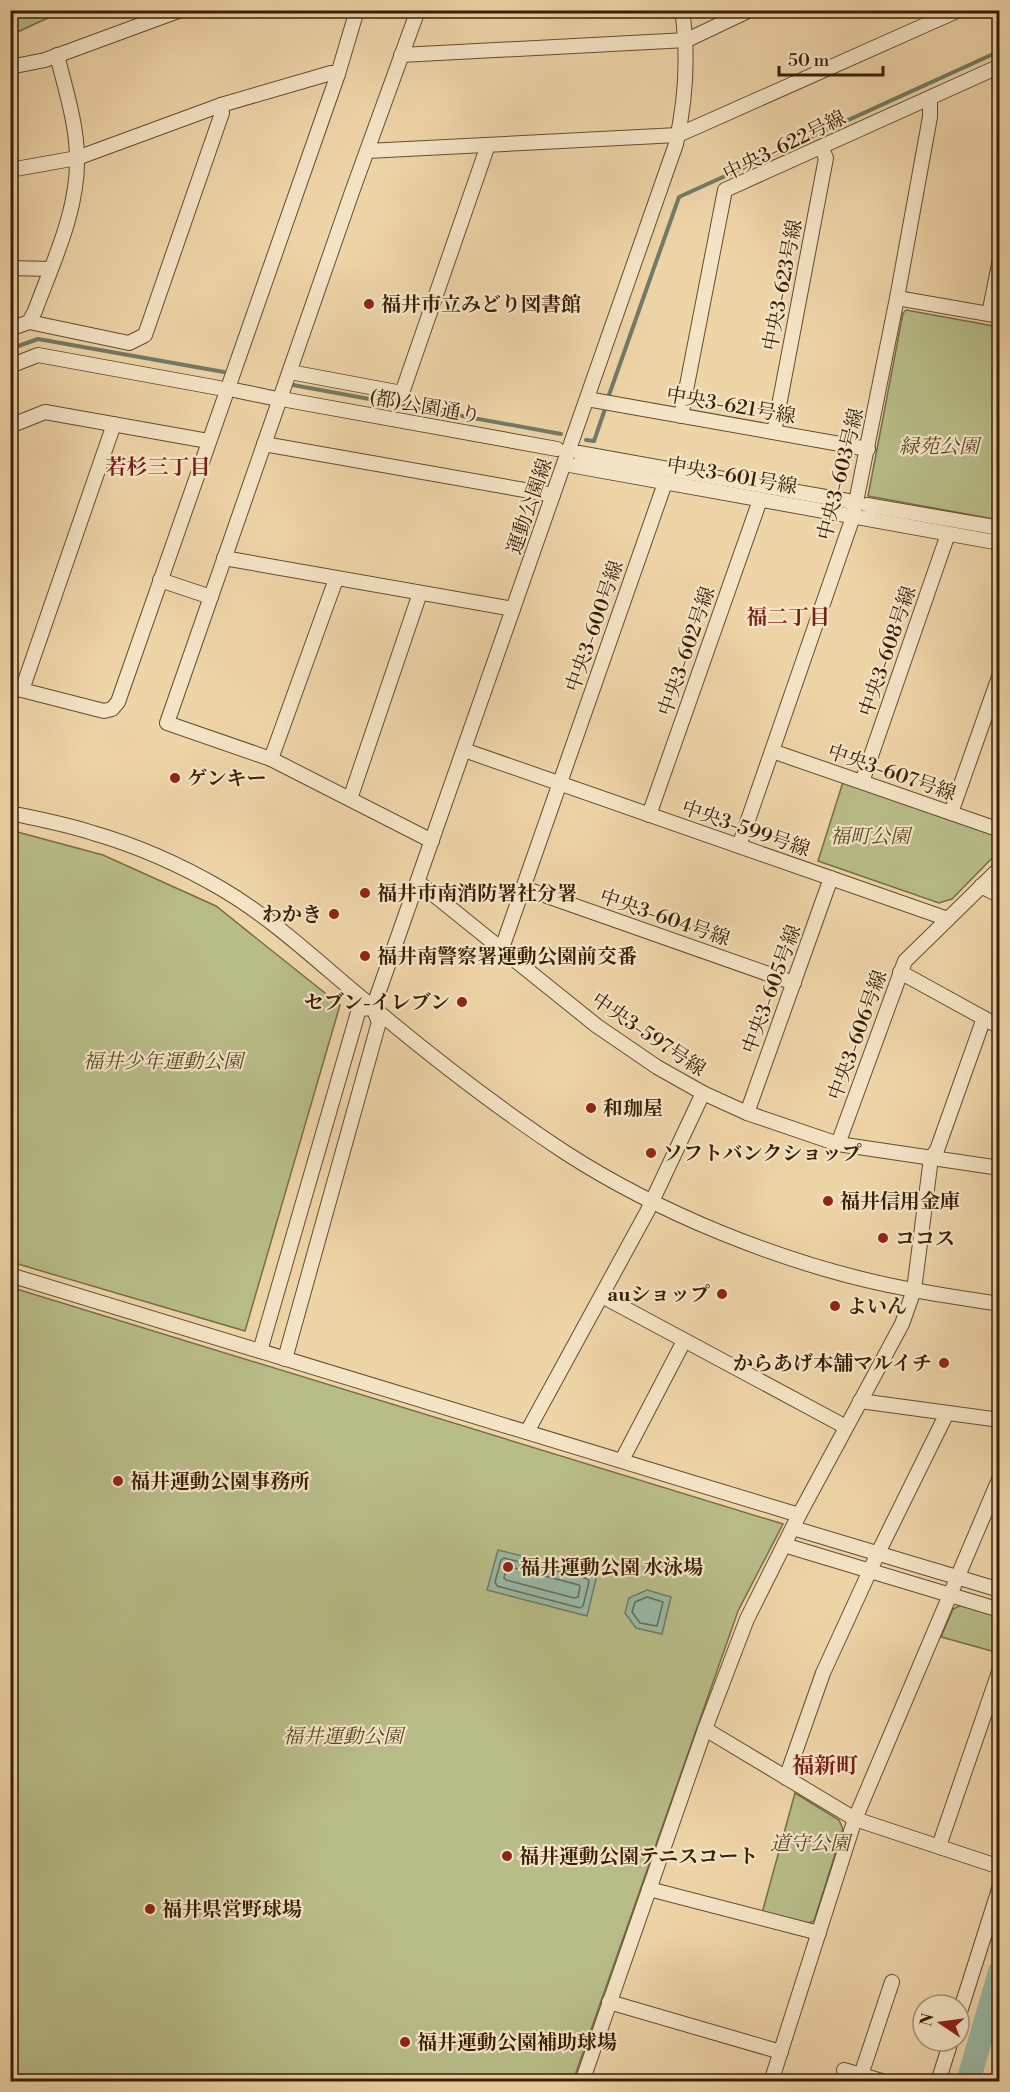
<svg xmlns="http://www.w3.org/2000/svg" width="1010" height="2092" font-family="'Libre Bodoni','Noto Serif JP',serif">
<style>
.green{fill:#b8bd88;stroke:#786e46;stroke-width:1.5}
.water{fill:#99b9a6;stroke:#727b66;stroke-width:1.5}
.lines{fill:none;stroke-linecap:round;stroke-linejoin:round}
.shore{stroke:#686c56;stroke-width:1.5}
.stream{stroke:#727b66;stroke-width:4}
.river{stroke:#99b9a6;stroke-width:24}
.minor-casing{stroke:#664c2e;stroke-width:16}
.minor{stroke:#f4e4c6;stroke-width:14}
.poi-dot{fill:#8f2418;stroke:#f4e4c6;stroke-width:2}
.labels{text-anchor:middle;stroke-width:4.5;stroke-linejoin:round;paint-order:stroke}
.street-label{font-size:20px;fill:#381f05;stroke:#f4e4c6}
.poi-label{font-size:20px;font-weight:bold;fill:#381f05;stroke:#f4e4c6;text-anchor:start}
.park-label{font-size:20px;font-style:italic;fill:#584626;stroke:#f4e4c6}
.neighbourhood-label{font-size:21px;font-weight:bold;fill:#7a1f14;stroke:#f4e4c6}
.quarter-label{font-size:22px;font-weight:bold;fill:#7a1f14;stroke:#f4e4c6}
</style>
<rect width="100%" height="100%" fill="#eed5a8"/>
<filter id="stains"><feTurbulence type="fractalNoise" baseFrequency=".00333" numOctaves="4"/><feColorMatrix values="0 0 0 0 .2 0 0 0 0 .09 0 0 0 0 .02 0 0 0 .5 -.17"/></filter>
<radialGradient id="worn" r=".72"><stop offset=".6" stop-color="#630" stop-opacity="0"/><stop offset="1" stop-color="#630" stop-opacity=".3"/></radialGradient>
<g class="green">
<polygon points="11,10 63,10 63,11 11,35"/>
<polygon points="906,310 999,327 999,520 868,496 903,313"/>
<polygon points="843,782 999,837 999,851 952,899 939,903 818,861"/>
<polygon points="10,830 103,855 216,906 340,1005 245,1331 11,1262"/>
<polygon points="10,1287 783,1524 738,1611 573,2081 11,2081"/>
<polygon points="961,1605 999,1616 999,1653 941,1637 953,1609"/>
<polygon points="795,1793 839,1820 843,1829 814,1921 806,1924 762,1913"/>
</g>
<g class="water">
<polygon points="498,1550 597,1575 587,1616 487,1590"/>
<polygon points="647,1590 671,1597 662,1634 636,1628 625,1613 629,1598"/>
</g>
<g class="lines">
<g class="shore">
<polygon points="504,1558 588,1579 589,1582 583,1606 580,1608 497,1586 495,1582 501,1560"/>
<polygon points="510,1567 579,1585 580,1587 578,1597 574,1598 506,1580 504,1578 506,1569"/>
<polygon points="647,1597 663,1602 657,1626 640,1623 632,1612 635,1602"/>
</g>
<g class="stream">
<polyline points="10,349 38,339 224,372"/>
<polyline points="293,385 561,434"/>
<polyline points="609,395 679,197 1000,51"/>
<polyline points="586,440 594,441 605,409"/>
</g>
<polyline class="river" points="968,2082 1000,1972"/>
<g class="minor-casing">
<g id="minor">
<polyline points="418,10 352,192 167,723 271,759 432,841"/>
<polyline points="401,55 687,40 750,10"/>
<polyline points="10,67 45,60 181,10"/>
<polyline points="367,151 678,135 959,10"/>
<polyline points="10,170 77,158 221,105 331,73 338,74"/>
<polyline points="10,268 50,269"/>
<polyline points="897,298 1000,316"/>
<polyline points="989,314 1000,259"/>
<polyline points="29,322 129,343 145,335 222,113 221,105"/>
<path d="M10 329 29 322 35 311C53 262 79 209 77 155 76 121 65 88 57 55"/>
<polyline points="10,366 38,355 219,388"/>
<polyline points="290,372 402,393 488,145"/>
<polyline points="234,390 273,398"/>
<polyline points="587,399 868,449"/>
<polyline points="287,400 557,449"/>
<polyline points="681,416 725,190 1000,66"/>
<polyline points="10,426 45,412 208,441"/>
<polyline points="774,432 826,158 821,147"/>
<polyline points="264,444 553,495"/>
<polyline points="579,453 848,501"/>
<polyline points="564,464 1000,543"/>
<polyline points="867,505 1000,528"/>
<polyline points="224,558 513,609"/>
<polyline points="160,580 211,597"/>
<polyline points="10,687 104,711 112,709 118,702 338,74 357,10"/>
<polyline points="22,690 114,424"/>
<polyline points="464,750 948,919 1000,868"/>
<polyline points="772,751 1000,830"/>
<polyline points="271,759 336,579"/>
<polyline points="862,782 948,534"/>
<polyline points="350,799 420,593"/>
<path d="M10 813C38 819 66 824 93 833 138 846 181 865 222 889 273 919 318 962 364 1000 428 1054 496 1107 566 1153 659 1213 780 1262 888 1285 925 1293 962 1298 1000 1304"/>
<polyline points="951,813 1000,674"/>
<polyline points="649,815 760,500"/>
<polyline points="739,846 853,517 897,298 930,117 930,99"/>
<polyline points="418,882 597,1026 657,1067 703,1093 747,1113 838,1144 1000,1168"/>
<polyline points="981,886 1000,896"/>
<polyline points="524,888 794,983"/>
<polyline points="502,948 665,483"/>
<polyline points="900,972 1000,1027"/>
<path d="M373 1008 676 144C686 99 689 57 682 10"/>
<polyline points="747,1113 831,878"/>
<polyline points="838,1144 905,961 948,919"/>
<polyline points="10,1275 799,1515"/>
<polyline points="602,1296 846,1427"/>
<polyline points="260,1351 359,1009 373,1008"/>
<polyline points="285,1359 379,1022 373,1008"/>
<polyline points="860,1401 1000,1420"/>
<polyline points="527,1432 647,1212 703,1093"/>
<polyline points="622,1460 684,1341"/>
<polyline points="793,1528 1000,1590"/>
<polyline points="784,1545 1000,1610"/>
<polyline points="705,1729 855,1819 1000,1867"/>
<polyline points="786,1778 823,1673 878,1553 947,1413"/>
<polyline points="939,1846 1000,1669"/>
<polyline points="649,1889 819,1933"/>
<polyline points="609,2002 781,2052"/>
<polyline points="959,2015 1000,1886"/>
<polyline points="844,2070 885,2082"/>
<polyline points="861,2075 892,1982"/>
<polyline points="582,2082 705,1729 747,1619 799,1515 902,1324 914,1290 931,1158 937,1150 984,1018"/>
<polyline points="771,2082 855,1819 1000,1477"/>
<polyline points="938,2082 951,2041"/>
</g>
</g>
<use href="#minor" class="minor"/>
</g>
<g class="poi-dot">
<circle cx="369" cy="304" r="6"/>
<circle cx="175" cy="778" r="6"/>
<circle cx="365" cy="893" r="6"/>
<circle cx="334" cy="914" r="6"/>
<circle cx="365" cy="956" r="6"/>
<circle cx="462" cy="1002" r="6"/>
<circle cx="591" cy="1108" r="6"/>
<circle cx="651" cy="1153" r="6"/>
<circle cx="828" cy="1201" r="6"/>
<circle cx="883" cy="1238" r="6"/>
<circle cx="722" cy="1294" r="6"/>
<circle cx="835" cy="1306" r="6"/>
<circle cx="944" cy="1363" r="6"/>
<circle cx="118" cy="1481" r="6"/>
<circle cx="508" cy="1567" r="6"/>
<circle cx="507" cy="1856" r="6"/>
<circle cx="150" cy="1909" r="6"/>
<circle cx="405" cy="2042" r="6"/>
</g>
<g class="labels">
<g class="street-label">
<text transform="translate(784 145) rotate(-26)" y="7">中央3-622号線</text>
<text transform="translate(782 285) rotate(-79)" y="7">中央3-623号線</text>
<text transform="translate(731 405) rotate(10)" y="7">中央3-621号線</text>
<text transform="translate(425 406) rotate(10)" y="7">(都)公園通り</text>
<text transform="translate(840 474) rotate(-76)" y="7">中央3-603号線</text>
<text transform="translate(732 475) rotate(10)" y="7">中央3-601号線</text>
<text transform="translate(529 506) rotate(-71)" y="7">運動公園線</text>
<text transform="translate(594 626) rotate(-71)" y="7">中央3-600号線</text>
<text transform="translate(686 651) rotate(-71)" y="7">中央3-602号線</text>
<text transform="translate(887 651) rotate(-71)" y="7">中央3-608号線</text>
<text transform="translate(892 772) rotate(19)" y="7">中央3-607号線</text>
<text transform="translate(746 828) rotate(19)" y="7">中央3-599号線</text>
<text transform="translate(665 917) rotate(19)" y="7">中央3-604号線</text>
<text transform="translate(771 989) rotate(-70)" y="7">中央3-605号線</text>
<text transform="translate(649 1034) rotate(34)" y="7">中央3-597号線</text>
<text transform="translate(857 1035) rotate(-70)" y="7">中央3-606号線</text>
</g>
<g class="poi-label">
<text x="381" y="311">福井市立みどり図書館</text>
<text x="187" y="785">ゲンキー</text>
<text x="377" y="900">福井市南消防署社分署</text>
<text x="322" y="921" text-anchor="end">わかき</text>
<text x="377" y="963">福井南警察署運動公園前交番</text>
<text x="450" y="1009" text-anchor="end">セブン-イレブン</text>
<text x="603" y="1115">和珈屋</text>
<text x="663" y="1160">ソフトバンクショップ</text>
<text x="840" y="1208">福井信用金庫</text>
<text x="895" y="1245">ココス</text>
<text x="710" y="1301" text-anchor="end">auショップ</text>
<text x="847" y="1313">よいん</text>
<text x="932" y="1370" text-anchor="end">からあげ本舗マルイチ</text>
<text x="130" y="1488">福井運動公園事務所</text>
<text x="520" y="1574">福井運動公園 水泳場</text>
<text x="519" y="1863">福井運動公園テニスコート</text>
<text x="162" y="1916">福井県営野球場</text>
<text x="417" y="2049">福井運動公園補助球場</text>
</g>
<g class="park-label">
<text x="939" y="453">緑苑公園</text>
<text x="870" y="843">福町公園</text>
<text x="163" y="1068">福井少年運動公園</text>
<text x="343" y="1743">福井運動公園</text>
<text x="810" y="1850">道守公園</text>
</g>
<g class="neighbourhood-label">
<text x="158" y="474">若杉三丁目</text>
<text x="788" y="624">福二丁目</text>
</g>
<g class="quarter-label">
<text x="825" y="1773">福新町</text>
</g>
</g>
<rect width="1010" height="2092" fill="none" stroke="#eed5a8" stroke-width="36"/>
<rect x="12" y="12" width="986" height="2068" fill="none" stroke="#381f05" stroke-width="3"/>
<rect x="18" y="18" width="974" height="2056" fill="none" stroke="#381f05" stroke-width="1.5"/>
<g transform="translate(941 2023) rotate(283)"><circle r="28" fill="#f4e4c6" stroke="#a99579" stroke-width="1.5"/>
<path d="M0-4.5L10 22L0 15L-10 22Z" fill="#8f2418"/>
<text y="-9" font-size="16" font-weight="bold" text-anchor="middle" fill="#381f05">N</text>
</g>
<path d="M779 66v9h104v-9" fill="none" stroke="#381f05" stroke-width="3"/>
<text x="788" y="66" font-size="18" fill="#381f05" stroke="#f4e4c6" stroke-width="4.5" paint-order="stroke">50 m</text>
<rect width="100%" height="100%" filter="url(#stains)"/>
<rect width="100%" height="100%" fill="url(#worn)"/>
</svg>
